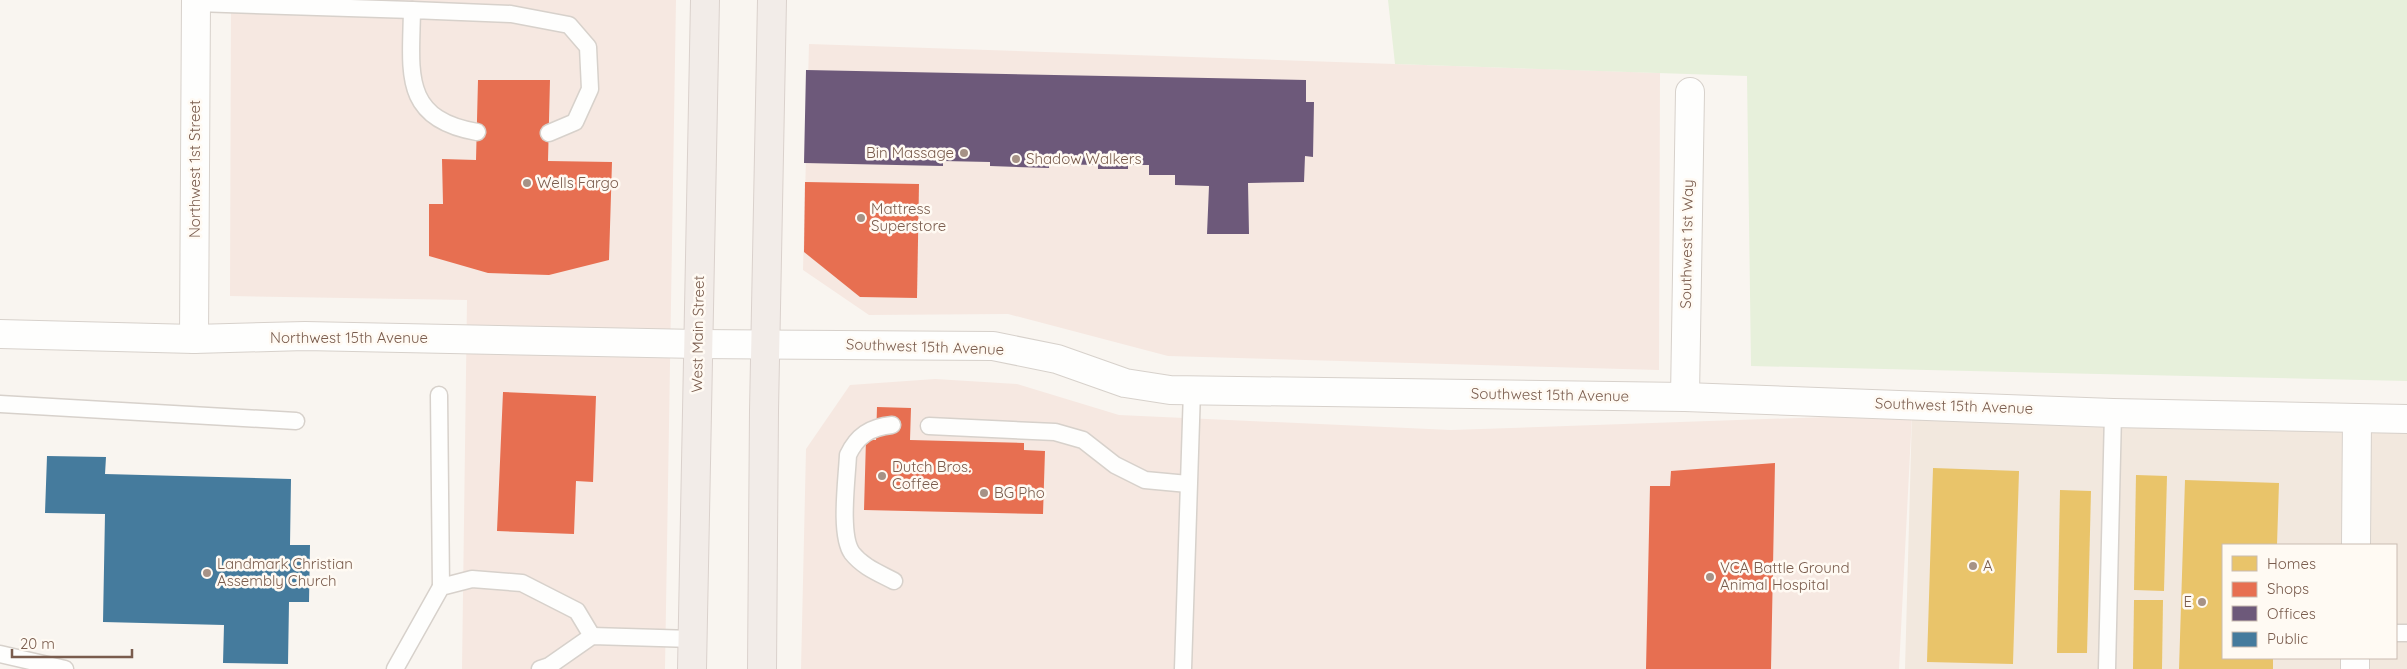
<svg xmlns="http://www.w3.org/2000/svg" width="2407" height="669" font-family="Quicksand,sans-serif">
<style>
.residential{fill:#f2e8de;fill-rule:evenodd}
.commercial{fill:#f6e8e1}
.green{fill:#e7f0db}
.homes{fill:#e9c46a}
.shops{fill:#e76f51}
.offices{fill:#6d597a}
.public{fill:#457b9d}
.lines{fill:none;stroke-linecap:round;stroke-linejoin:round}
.service-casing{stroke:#d7d1cb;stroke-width:19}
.minor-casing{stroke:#d7d1cb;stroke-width:30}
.trunk-casing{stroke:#dad1cc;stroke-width:30}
.service{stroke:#fefefd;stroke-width:16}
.minor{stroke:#fefefd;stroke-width:28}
.trunk{stroke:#f2ece8;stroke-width:28}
.poi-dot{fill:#a69286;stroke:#fffaf3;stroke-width:2}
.labels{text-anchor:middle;stroke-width:5;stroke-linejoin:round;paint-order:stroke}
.poi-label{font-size:15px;fill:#7a5c4d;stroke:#fffaf3;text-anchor:start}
.street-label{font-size:15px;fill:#7a5c4d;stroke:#fffaf3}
</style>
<rect width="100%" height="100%" fill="#f9f5f0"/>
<path class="residential" d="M1912 414 2407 429V669H1905ZM2223 545H2396V658H2223Z"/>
<g class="commercial">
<polygon points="231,0 676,0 665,669 462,669 467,300 230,296"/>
<polygon points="809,44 1660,73 1659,370 1168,356 1008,314 869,315 803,270"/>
<polygon points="935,379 1017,384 1119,415 1451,430 1912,414 1899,669 801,669 806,449 850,385"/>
</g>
<polygon class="green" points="1388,0 2407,0 2407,381 1751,366 1747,76 1395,64"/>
<g class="homes">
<polygon points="1933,468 2019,471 2013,664 1927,662"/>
<polygon points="2136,475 2167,476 2164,591 2134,590"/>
<polygon points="2185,480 2279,483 2277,545 2223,545 2223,658 2273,658 2273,669 2179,669"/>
<polygon points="2060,490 2091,491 2087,653 2057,653"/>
<polygon points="2134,600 2163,600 2162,669 2133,669"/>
</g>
<g class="shops">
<polygon points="478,80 550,80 548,161 612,162 609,260 549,275 488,273 429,256 429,204 443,204 442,159 476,160"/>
<polygon points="805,182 919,184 917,298 860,297 804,252"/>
<polygon points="503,392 596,396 593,482 576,481 574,534 497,531"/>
<polygon points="877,407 911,408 910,440 1024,443 1024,450 1045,451 1043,514 864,510 866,439 876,440"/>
<polygon points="1775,463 1771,669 1646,669 1650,486 1670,486 1671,471"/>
</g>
<polygon class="offices" points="806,70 1306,80 1306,102 1314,102 1313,157 1305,156 1304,182 1248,183 1249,234 1207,234 1209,186 1175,185 1175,175 1149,175 1149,165 1128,165 1128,169 1098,169 1098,165 1049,164 1049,168 990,166 990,162 943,161 943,166 804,163"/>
<polygon class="public" points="47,456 106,457 105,474 291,479 290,545 310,545 309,602 289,602 288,664 223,663 224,625 103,622 105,514 45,513"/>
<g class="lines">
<g class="service-casing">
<g id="service">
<polyline points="196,3 412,10"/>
<path d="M477 132C401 119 411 72 412 10L511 14 569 25 588 47 590 89 575 122 549 133"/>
<polyline points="439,395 441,587"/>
<polyline points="0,404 296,421"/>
<path d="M892 425C870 427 857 436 848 455 847 478 839 535 852 553 863 567 879 573 894 581"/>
<polyline points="929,426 1055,432 1083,440 1115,465 1145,480 1188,484"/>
<polyline points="2396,633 2407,633"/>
<polyline points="0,654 65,669"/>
<polyline points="395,669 441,587 472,579 522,583 577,611 592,636"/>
<polyline points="540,669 549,666 592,636 693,639"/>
<polyline points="1183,669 1192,390"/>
<polyline points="2107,669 2113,413"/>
</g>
</g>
<g class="minor-casing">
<g id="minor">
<polyline points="0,334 194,339 305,336 698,344 993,346 1057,359 1125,383 1170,390 1685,397 2113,413 2407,419"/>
<polyline points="194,339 196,0"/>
<polyline points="1685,397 1690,92"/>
<polyline points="2356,545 2357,419"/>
<polyline points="2355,669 2355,658"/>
</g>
</g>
<g class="trunk-casing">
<g id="trunk">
<polyline points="692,669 705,0"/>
<polyline points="762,669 764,411 772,0"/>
</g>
</g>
<use href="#service" class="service"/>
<use href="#minor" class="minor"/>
<use href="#trunk" class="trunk"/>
</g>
<g class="poi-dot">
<circle cx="964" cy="153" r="5"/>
<circle cx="1016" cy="159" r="5"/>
<circle cx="527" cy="183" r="5"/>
<circle cx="861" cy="218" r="5"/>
<circle cx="882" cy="476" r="5"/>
<circle cx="984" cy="493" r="5"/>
<circle cx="1973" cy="566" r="5"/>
<circle cx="207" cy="573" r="5"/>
<circle cx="1710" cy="577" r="5"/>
<circle cx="2202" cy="602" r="5"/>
</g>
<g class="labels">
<g class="poi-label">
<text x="954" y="158" text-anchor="end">Bin Massage</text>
<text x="1026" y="164">Shadow Walkers</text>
<text x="537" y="188">Wells Fargo</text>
<text x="871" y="214">Mattress<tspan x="871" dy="17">Superstore</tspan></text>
<text x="892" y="472">Dutch Bros.<tspan x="892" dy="17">Coffee</tspan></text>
<text x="994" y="498">BG Pho</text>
<text x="217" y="569">Landmark Christian<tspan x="217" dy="17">Assembly Church</tspan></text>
<text x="1983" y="571">A</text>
<text x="1720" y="573">VCA Battle Ground<tspan x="1720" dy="17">Animal Hospital</tspan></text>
<text x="2192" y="607" text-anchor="end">E</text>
</g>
<g class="street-label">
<text transform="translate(195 169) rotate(-90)" y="5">Northwest 1st Street</text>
<text transform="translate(1687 244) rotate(-89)" y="5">Southwest 1st Way</text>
<text transform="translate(698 334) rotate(-89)" y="5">West Main Street</text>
<text x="349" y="343">Northwest 15th Avenue</text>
<text transform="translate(925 347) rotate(2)" y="5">Southwest 15th Avenue</text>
<text transform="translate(1550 395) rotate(1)" y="5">Southwest 15th Avenue</text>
<text transform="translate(1954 406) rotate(2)" y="5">Southwest 15th Avenue</text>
</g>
</g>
<rect x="2222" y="544" width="175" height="115" fill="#fffaf3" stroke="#cabbb1"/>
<rect x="2232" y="556" width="25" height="15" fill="#e9c46a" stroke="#cabbb1"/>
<text x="2267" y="569" font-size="15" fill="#7a5c4d">Homes</text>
<rect x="2232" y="582" width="25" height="15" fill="#e76f51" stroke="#cabbb1"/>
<text x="2267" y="594" font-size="15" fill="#7a5c4d">Shops</text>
<rect x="2232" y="606" width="25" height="15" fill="#6d597a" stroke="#cabbb1"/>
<text x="2267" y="619" font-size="15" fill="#7a5c4d">Offices</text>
<rect x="2232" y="632" width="25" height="15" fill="#457b9d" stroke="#cabbb1"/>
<text x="2267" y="644" font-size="15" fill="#7a5c4d">Public</text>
<path d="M12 649v8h120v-8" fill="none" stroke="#7a5c4d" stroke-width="2.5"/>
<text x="20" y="649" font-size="15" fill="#7a5c4d" stroke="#fffaf3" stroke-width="4" paint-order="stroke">20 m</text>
</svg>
